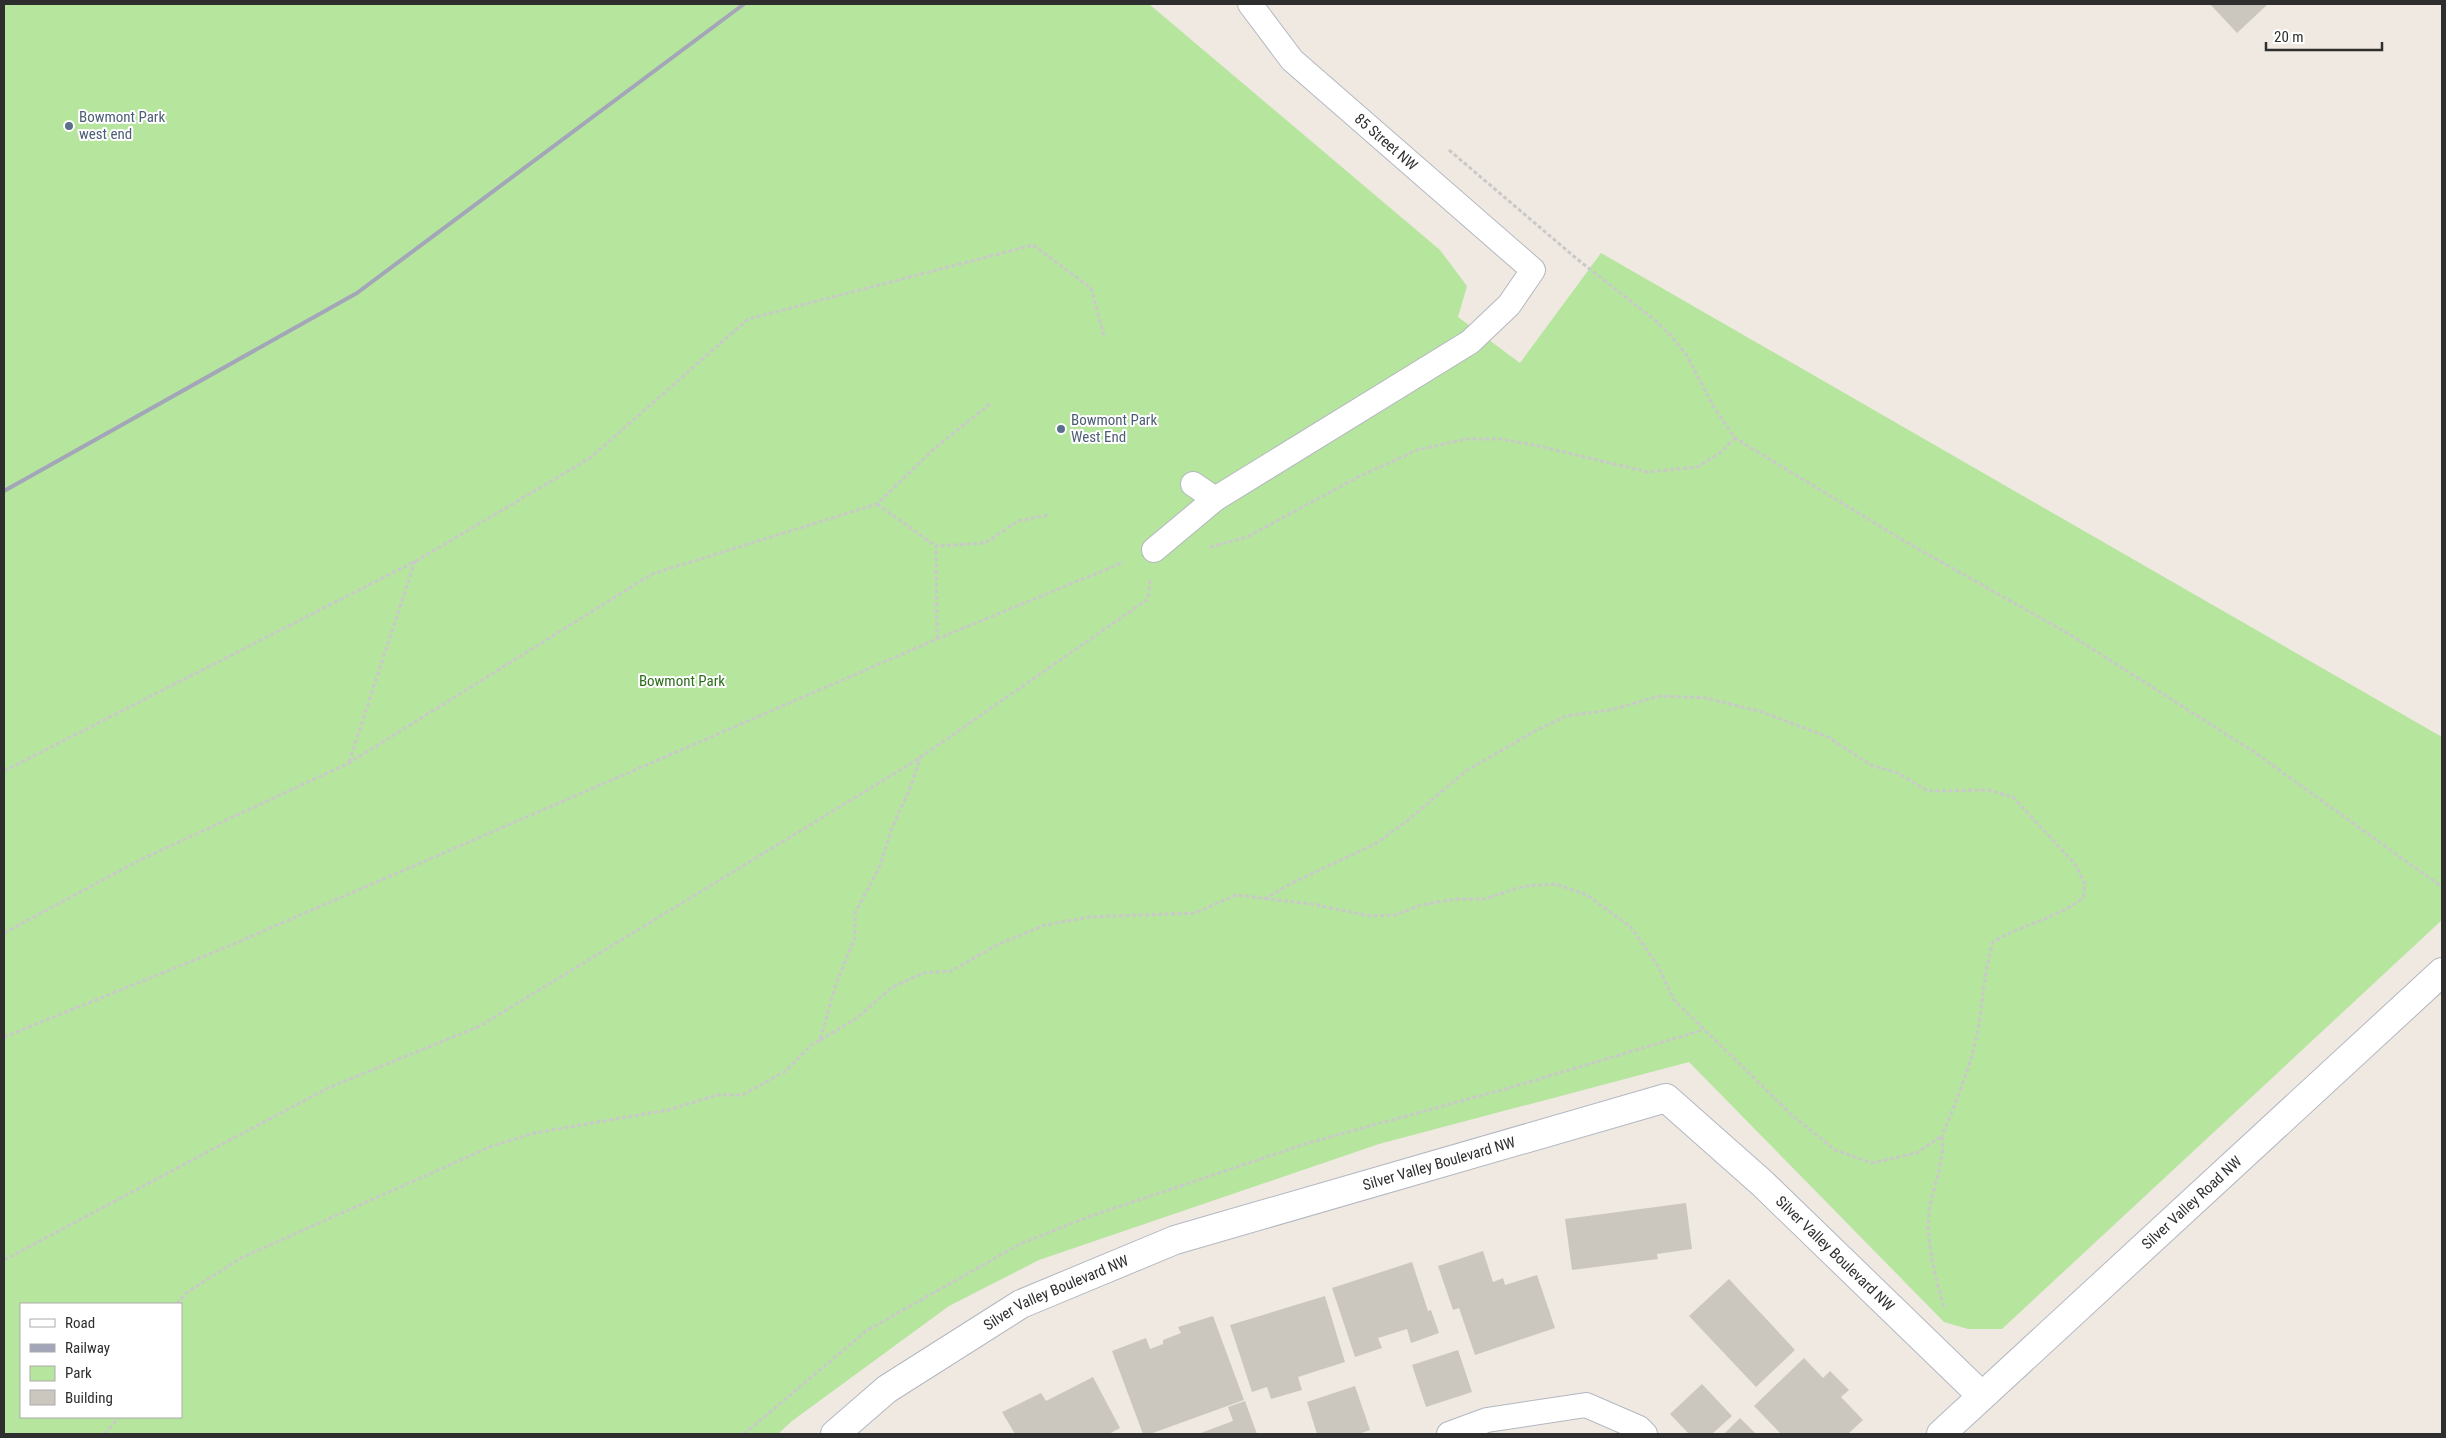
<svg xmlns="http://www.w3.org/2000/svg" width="2446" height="1438" font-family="'Roboto Condensed',sans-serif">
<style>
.green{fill:#b6e59e;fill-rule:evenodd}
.building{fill:#cbc7bf}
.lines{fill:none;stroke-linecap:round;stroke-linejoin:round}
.service-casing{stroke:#b4b7c1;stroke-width:26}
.minor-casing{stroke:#b4b7c1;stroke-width:30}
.path{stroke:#c9c9c9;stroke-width:3;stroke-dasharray:4 2.5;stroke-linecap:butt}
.service{stroke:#fff;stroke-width:24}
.minor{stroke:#fff;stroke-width:28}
.rail{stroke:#a3a6b8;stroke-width:4}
.service-dot{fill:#5c6f8a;stroke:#fff;stroke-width:2}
.labels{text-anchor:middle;stroke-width:4;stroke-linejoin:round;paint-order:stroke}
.service-label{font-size:15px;fill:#4e5e75;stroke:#fff;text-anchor:start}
.street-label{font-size:15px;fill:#2e2e2e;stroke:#fff}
.park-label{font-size:15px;fill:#2c6e1b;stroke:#fff}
</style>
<rect width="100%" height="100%" fill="#efe9e1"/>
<path class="green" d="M4 4H1149L1440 250 1467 286 1458 317 1520 363 1601 253 2442 737V920L2002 1329H1968L1944 1322 1689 1062 1379 1144 1039 1260 949 1306 792 1421 778 1434H4ZM21 1304H181V1417H21Z"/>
<g class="building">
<polygon points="2210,4 2268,4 2237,33"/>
<polygon points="1686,1203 1692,1249 1657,1254 1658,1259 1572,1270 1565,1219"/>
<polygon points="1483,1251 1493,1282 1503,1278 1505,1285 1537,1275 1555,1328 1475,1355 1459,1308 1453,1310 1438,1266"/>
<polygon points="1412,1262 1428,1311 1431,1310 1439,1333 1411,1343 1407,1329 1378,1338 1382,1348 1355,1357 1332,1288"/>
<polygon points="1729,1279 1795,1350 1756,1387 1689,1316"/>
<polygon points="1325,1296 1345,1362 1298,1377 1302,1390 1271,1399 1267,1387 1252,1392 1230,1325"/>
<polygon points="1213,1316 1244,1400 1150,1434 1143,1434 1112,1351 1146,1338 1150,1349 1163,1344 1163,1340 1181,1333 1178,1327"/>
<polygon points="1458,1350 1472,1392 1426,1407 1412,1365"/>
<polygon points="1804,1358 1823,1378 1830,1371 1849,1390 1841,1397 1863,1420 1848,1434 1781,1434 1754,1406"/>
<polygon points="1093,1377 1120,1428 1109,1434 1015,1434 1002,1412 1041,1393 1046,1401"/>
<polygon points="1702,1384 1732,1416 1712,1434 1689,1434 1670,1414"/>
<polygon points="1355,1386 1370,1430 1359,1434 1317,1434 1307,1402"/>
<polygon points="1245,1401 1257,1434 1198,1434 1233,1421 1228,1407"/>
<polygon points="1740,1418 1756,1434 1724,1434"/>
</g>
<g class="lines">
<g class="service-casing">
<g id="service">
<polyline points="1193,484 1215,499 1470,342 1509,305 1533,270 1292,60 1250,4"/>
<polyline points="1154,550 1215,499"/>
<polyline points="1449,1434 1487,1420 1586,1405 1639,1428 1645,1434"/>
</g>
</g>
<g class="minor-casing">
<g id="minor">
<path id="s1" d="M835 1434 887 1389 1021 1304 1175 1240 1666 1098 1762 1183 1981 1395"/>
<path id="s2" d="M1941 1434 2442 972"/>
</g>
</g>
<g class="path">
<polyline points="1449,150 1577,259 1656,321 1672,337 1686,354 1715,409 1735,438 1906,542 2069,634 2254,752 2442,887"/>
<polyline points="877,504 936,546"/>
<polyline points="1210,547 1247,537 1360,476 1417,450 1466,439 1501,439 1534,445 1648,472 1697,467 1720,453 1735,438"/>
<polyline points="937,639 936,546 985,543 1018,521 1048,515"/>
<polyline points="349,762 415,561"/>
<polyline points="4,771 416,561 590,458 748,319 1033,245 1091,288 1104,336"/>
<path d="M1264 899 1296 881 1375 844 1407 821 1466 771 1533 732 1566 716 1610 710 1660 696 1706 698 1762 712 1828 737 1871 765 1898 773 1928 791 1988 790 2013 797 2075 864 2085 884 2083 898C2057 918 2021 925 1993 942 1984 971 1983 1000 1978 1030 1971 1066 1956 1102 1942 1136"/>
<polyline points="4,933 138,861 349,763 652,574 877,504 936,447 990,404"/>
<polyline points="4,1037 222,949 937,639 1124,562"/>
<path d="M820 1040 857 1018 891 988 923 973 951 971 997 945 1045 925 1089 917 1195 913 1236 895 1311 904 1371 916 1395 915 1421 905 1456 899H1484L1525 886 1556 884 1587 895 1631 927 1658 966 1674 1000 1793 1116 1835 1150 1872 1163 1916 1153 1942 1136C1945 1162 1933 1187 1929 1212 1925 1236 1937 1285 1944 1308"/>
<polyline points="4,1260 328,1088 480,1026 915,761 1148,599 1150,580"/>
<polyline points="177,1304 186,1293 241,1258 492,1146 534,1133 668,1110 717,1095 742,1095 786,1071 811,1045 820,1040 836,984 855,938 855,913 880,866 891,830 911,786 920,758"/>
<polyline points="105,1434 119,1417"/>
<polyline points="744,1434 866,1331 1020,1244 1088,1217 1308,1143 1512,1087 1703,1030"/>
</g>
<use href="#service" class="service"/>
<use href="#minor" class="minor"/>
<polyline class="rail" points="4,491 357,293 744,4"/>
</g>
<g class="service-dot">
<circle cx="69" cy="126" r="5"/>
<circle cx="1061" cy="429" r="5"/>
</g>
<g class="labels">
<g class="service-label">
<text x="79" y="122">Bowmont Park<tspan x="79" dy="17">west end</tspan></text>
<text x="1071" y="425">Bowmont Park<tspan x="1071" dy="17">West End</tspan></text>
</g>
<g class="street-label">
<text transform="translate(1386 142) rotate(41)" y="5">85 Street NW</text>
<text dy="5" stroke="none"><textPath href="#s1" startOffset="669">Silver Valley Boulevard NW</textPath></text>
<text dy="5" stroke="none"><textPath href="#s2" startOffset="341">Silver Valley Road NW</textPath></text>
<text dy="5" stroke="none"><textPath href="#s1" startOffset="1135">Silver Valley Boulevard NW</textPath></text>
<text dy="5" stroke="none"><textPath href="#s1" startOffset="264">Silver Valley Boulevard NW</textPath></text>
</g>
<g class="park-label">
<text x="682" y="686">Bowmont Park</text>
</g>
</g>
<rect width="2446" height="1438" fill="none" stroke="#2e2e2e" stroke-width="10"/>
<rect x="20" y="1303" width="162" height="115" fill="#ffffff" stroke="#ababab"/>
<rect x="30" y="1319" width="25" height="8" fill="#ffffff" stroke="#ababab"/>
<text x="65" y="1328" font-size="15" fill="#2e2e2e">Road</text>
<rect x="30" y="1344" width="25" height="8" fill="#a3a6b8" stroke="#ababab"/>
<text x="65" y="1353" font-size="15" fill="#2e2e2e">Railway</text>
<rect x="30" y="1366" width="25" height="15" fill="#b6e59e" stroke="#ababab"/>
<text x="65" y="1378" font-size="15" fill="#2e2e2e">Park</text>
<rect x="30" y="1390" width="25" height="15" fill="#cbc7bf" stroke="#ababab"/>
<text x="65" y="1403" font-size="15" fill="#2e2e2e">Building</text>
<path d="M2266 42v8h116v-8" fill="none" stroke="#2e2e2e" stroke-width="2.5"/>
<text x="2274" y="42" font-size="15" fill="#2e2e2e" stroke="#ffffff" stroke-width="4" paint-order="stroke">20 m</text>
</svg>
